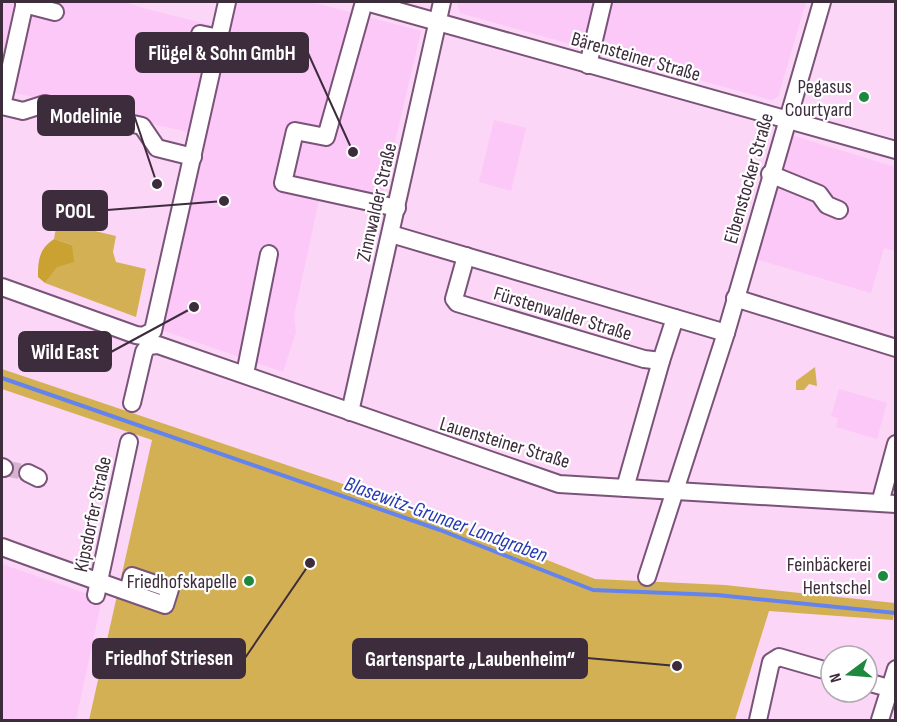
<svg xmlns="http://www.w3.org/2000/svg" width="897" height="722" font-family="'Sofia Sans Condensed',sans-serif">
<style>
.built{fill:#fbc8f7}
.green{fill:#d3b053}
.forest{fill:#c9a232}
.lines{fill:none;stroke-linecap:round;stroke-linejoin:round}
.stream{stroke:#6383ef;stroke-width:4}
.minor-tunnel{stroke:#d5b4d2;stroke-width:16;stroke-dasharray:16 8;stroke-linecap:butt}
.minor-casing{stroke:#7a5378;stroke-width:20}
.minor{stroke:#fff;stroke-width:16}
.poi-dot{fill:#1d883e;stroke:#fff;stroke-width:2}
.labels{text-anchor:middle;stroke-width:4.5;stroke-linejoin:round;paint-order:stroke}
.street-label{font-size:20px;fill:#3d2c3c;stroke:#fff}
.poi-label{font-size:20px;fill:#3d2c3c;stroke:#fff;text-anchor:end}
.water-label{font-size:21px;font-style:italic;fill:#273ab6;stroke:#fff}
.leader{fill:none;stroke:#3d2c3c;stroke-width:2}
.callout-dot{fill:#3d2c3c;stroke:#fff;stroke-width:2}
.callout{fill:#3d2c3c;stroke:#3d2c3c;stroke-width:2}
.callout-label{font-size:21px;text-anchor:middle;font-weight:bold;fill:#fff}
</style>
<rect width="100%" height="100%" fill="#fbd6f7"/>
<g class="built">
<polygon points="2,2 125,2 146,9 219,27 225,2 311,2 421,31 378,214 319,200 294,316 296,332 283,372 153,327 197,134 2,90"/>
<polygon points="457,2 806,2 778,97 771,100 460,13"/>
<polygon points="494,120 526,128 511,191 479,182"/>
<polygon points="781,132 895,167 895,251 884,248 871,293 745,256"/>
<polygon points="839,389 887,403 877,439 836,427 838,418 831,416"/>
<polygon points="2,564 102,599 76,720 2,720"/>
</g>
<g class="green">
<polygon points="57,222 116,236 113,252 116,262 146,269 136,317 45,283 72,245 54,239"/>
<polygon points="815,367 817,386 809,384 804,390 796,390 796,381"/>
<polygon points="2,369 423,511 595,579 725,585 895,603 893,620 769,611 735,720 89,720 152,440 2,389"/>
</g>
<path class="forest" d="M54 239 72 245 74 262 57 267 45 283 38 277C38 260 39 249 54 239Z"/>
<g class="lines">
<polyline class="stream" points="2,378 440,530 593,590 717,595 896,613"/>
<polyline class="minor-tunnel" points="4,468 28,473"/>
<g class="minor-casing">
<g id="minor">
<polyline points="364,2 326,137 295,131 283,183 397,208"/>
<polyline points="366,2 896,150"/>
<polyline points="24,4 55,12"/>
<polyline points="200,34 219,38"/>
<polyline points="588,65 603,2"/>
<polyline points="2,106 23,111 45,104 142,126 157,148 193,157"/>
<polyline points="2,106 25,2"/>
<polyline points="770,174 819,194 827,205 839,210"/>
<polyline points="391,234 726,333"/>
<polyline points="466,256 454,299 457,303 644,359 661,361 675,318"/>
<polyline points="2,287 136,335 143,336 153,331 227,2"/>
<polyline points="735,298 896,348"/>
<polyline points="245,374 269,254"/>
<polyline points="132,403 144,352 148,346 158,345 559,484 896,504"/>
<polyline points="350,412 442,2"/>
<polyline points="2,467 4,468"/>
<polyline points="28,473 38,478"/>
<polyline points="625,488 661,361"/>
<polyline points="880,503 896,444"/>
<path d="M2 547C56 567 111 586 165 605L170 589 132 576 128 592"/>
<polyline points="647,577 726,333 822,2"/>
<polyline points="96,595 129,442"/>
<polyline points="867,682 896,690"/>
<polyline points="758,720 771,662 779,657 831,672"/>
<polyline points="880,720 896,669"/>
</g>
</g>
<use href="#minor" class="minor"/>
</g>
<g class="poi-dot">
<circle cx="864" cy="97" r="6"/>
<circle cx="883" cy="576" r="6"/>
<circle cx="249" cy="581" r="6"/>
</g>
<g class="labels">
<g class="street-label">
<text transform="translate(636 56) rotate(16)" y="7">Bärensteiner Straße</text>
<text transform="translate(748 178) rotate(-74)" y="7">Eibenstocker Straße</text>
<text transform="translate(376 202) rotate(-77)" y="7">Zinnwalder Straße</text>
<text transform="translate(563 313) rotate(17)" y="7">Fürstenwalder Straße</text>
<text transform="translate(505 442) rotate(17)" y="7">Lauensteiner Straße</text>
<text transform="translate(92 514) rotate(-78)" y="7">Kipsdorfer Straße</text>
</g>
<g class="poi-label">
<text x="852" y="93">Pegasus<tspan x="852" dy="23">Courtyard</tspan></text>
<text x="871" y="571">Feinbäckerei<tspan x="871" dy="23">Hentschel</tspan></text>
<text x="237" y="588">Friedhofskapelle</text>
</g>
<g class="water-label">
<text transform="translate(446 519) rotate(20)" y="7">Blasewitz‐Grunaer Landgraben</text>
</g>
</g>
<path class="leader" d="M353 152L308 53M157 184L134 115M224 201L107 210M194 307L111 352M310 563L245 658M677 666L587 658"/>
<g class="callout-dot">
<circle cx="353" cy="152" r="6"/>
<circle cx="157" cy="184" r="6"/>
<circle cx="224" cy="201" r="6"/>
<circle cx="194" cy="307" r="6"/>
<circle cx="310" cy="563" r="6"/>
<circle cx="677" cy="666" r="6"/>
</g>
<g class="callout">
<rect x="136" y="33" width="172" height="39" rx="6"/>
<rect x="38" y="96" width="96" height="39" rx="6"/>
<rect x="43" y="191" width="64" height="39" rx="6"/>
<rect x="19" y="332" width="92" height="39" rx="6"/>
<rect x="93" y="639" width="152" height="39" rx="6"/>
<rect x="353" y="639" width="234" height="39" rx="6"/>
</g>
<g class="callout-label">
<text x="222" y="60">Flügel &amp; Sohn GmbH</text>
<text x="86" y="123">Modelinie</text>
<text x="75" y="218">POOL</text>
<text x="65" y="359">Wild East</text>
<text x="169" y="665">Friedhof Striesen</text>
<text x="470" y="666">Gartensparte „Laubenheim“</text>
</g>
<rect width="897" height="722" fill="none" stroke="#3d2c3c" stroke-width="6"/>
<g transform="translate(849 674) rotate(254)"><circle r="28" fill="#ffffff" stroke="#b1abb1" stroke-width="1.5"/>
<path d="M0-4.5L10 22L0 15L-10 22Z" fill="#1d883e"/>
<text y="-9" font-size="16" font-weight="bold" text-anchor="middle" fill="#3d2c3c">N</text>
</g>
</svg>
